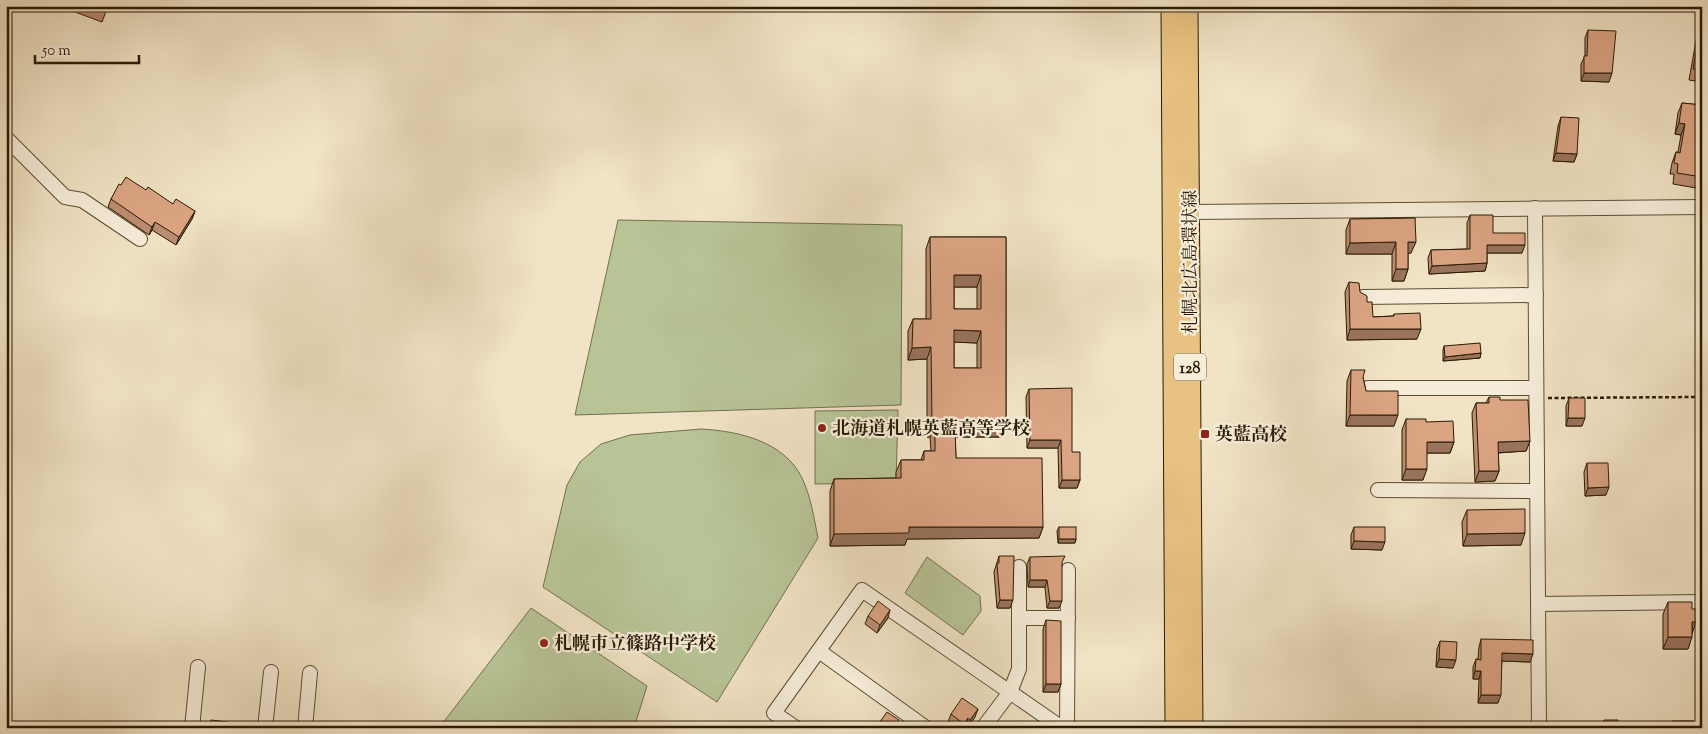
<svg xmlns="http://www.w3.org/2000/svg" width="1708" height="734" font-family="'Sorts Mill Goudy','Noto Serif JP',serif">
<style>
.green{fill:#b8c496;stroke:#72704d}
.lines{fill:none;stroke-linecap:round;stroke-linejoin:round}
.minor-casing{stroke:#5c4d34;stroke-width:16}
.major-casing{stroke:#2b1b04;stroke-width:21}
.path{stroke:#2b1b04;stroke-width:2.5;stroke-dasharray:4 2.5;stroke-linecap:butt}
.minor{stroke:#f6edd9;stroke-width:14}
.major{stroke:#e8c282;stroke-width:19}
.wall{fill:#bc8d71;stroke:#2b1b04;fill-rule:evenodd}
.shaded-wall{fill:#99735c;stroke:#2b1b04}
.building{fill:#dba483;stroke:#2b1b04;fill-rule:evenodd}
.poi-dot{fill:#8f2418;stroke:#f6edd9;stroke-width:2}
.labels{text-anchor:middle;stroke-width:4.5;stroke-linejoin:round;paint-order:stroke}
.shield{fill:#f6edd9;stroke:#685a44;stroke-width:1}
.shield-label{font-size:16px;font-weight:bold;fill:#2b1b04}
.street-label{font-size:18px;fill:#2b1b04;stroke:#f6edd9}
.poi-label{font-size:18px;font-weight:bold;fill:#2b1b04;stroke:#f6edd9;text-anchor:start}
</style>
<rect width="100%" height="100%" fill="#f1e3c5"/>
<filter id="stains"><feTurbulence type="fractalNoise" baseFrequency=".004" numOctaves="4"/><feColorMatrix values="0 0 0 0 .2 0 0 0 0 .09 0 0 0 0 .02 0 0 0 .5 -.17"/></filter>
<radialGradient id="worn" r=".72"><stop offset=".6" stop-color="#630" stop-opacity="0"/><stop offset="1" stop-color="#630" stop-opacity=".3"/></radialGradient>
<g class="green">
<polygon points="618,220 902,225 901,405 575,415"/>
<polygon points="898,410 896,483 815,484 815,411"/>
<path d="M701 429C738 431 784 441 802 478 811 497 814 518 818 538L717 702 543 587 567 485 580 462 601 444 630 435Z"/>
<polygon points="927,557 980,596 981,611 963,635 905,593"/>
<polygon points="531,608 647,686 634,728 439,728"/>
</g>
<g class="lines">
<g class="minor-casing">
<g id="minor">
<polyline points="6,138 65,197 82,200 140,239"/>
<polyline points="1535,208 1539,728"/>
<polyline points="1189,212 1702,207"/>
<polyline points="1363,297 1536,295"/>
<polyline points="1368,388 1536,388"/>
<polyline points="1378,490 1537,491"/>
<polyline points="1538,604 1702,602"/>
<polyline points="1019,618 1068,618"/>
<polyline points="819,651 926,728"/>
<polyline points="192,728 198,667"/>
<polyline points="265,728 271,672"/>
<polyline points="305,728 310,673"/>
<polyline points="796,728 774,713 862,590 1062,728"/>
<polyline points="983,728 1010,692 1019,669 1019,567"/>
<polyline points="1067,728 1068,570"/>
</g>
</g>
<g class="major-casing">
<g id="major">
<polyline points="1171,6 1175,728"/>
<polyline points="1188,6 1193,728"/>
</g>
</g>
<g class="path">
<polyline points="1548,398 1699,397 1701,588"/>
<polyline points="1701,614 1702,642"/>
</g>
<use href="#minor" class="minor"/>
<use href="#major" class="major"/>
</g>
<g class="wall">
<polygon points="59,6 108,6 102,22"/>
<polygon points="1702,7 1702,82 1689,80"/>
<polygon points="1588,30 1609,82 1581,81 1581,64 1585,56 1585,38"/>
<polygon points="1682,103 1702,105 1702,189 1673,184 1674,174 1670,174 1672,163 1676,152 1678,152 1681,135 1675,134 1678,113"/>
<polygon points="1561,117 1577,154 1574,162 1553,161 1558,126"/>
<polygon points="121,185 146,190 173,204 195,211 192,219 176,245 152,230 149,235 108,207 111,199"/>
<polygon points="1470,215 1493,233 1522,253 1487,253 1487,263 1485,271 1429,274 1428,258 1431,250 1467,249 1467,223"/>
<polygon points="1415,218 1411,253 1408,253 1408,269 1404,281 1392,281 1392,254 1346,254 1346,230 1350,219"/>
<path d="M930 237H1006V426L1002 437H955L956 458 1043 527 1039 538 907 539 905 545 830 546V491L834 479 896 478V472L901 460H921L924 451H931L930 437H927V359L908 360V331L913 319H926V249ZM954 287H977V309H954ZM954 342 977 343V368H954Z"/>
<polygon points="1349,282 1360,292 1367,302 1373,317 1393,316 1394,314 1417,339 1347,340 1345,292"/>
<polygon points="1444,346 1481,353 1480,358 1443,361 1443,350"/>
<polygon points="1351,370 1363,377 1366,391 1394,426 1346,426 1347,381"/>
<polygon points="1029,389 1072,452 1080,480 1077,488 1059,488 1058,448 1027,448 1026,397"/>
<polygon points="1489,397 1530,441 1526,451 1498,453 1499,471 1495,481 1475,482 1472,413 1476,403 1486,403"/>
<polygon points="1569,398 1582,426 1566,426 1566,406"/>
<polygon points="1406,419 1426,422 1454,442 1450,453 1427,453 1423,480 1402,480 1402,430"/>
<polygon points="1587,463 1606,495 1585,496 1584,472"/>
<polygon points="1467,510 1521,545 1463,546 1462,522"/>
<polygon points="1059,527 1076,539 1075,543 1058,543 1057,531"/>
<polygon points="1354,527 1382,550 1351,549 1351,535"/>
<polygon points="999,556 1010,608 997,608 994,572"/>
<polygon points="1030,557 1062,564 1059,608 1047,608 1045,587 1028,587 1027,564"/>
<polygon points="1668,602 1692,634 1688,649 1663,649 1663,614"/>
<polygon points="868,616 888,618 877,633 865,624"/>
<polygon points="1046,620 1061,684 1058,692 1043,692 1043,629"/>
<polygon points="1481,639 1530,662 1502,661 1498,703 1478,703 1479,679 1473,679 1473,667 1476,659 1478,659 1479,647"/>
<polygon points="1440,641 1453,668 1436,667 1437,649"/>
<polygon points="951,714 975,717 967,728 965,726 964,728 956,728 948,722"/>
</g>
<g class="shaded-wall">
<polygon points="1584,73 1612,73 1609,82 1581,81"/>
<polygon points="1679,123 1685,124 1681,135 1675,134"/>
<polygon points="1556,153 1577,154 1574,162 1553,161"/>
<polygon points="195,211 192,219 176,245 179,237"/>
<polygon points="155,222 152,230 149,235 152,227"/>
<polygon points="1396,242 1392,254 1346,254 1350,243"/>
<polygon points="1408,242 1416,242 1411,253 1404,254"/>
<polygon points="1487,245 1525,245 1522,253 1484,253"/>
<polygon points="1487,263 1485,271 1429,274 1432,266"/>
<polygon points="1396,269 1408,269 1404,281 1392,281"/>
<polygon points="954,275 981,275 977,287 950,287"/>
<polygon points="1350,329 1421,329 1417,339 1347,340"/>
<polygon points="954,330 981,331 977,343 950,342"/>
<polygon points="931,347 927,359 908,360 912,348"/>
<polygon points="1481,353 1480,358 1443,361 1445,357"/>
<polygon points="1350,415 1398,415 1394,426 1346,426"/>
<polygon points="1568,418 1585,418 1582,426 1566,426"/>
<polygon points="932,425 935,425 930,437 927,437"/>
<polygon points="955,425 1006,426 1002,437 951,437"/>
<polygon points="1030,440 1061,440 1058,448 1027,448"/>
<polygon points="1530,441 1526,451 1494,453 1498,442"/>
<polygon points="1427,442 1454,442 1450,453 1423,453"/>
<polygon points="1406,469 1427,469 1423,480 1402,480"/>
<polygon points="1479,471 1499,471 1495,481 1475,482"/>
<polygon points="1062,480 1080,480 1077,488 1059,488"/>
<polygon points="1609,487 1606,495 1585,496 1588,488"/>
<polygon points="909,527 1043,527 1039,538 907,539 905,545 830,546 834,534"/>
<polygon points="1525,533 1521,545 1463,546 1467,534"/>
<polygon points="1059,539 1076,539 1075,543 1058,543"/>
<polygon points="1354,541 1385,542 1382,550 1351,549"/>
<polygon points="1030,580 1047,580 1045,587 1028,587"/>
<polygon points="1000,600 1013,600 1010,608 997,608"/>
<polygon points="1050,601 1062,601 1059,608 1047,608"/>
<polygon points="890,610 888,618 877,633 880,625"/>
<polygon points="1692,622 1696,622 1692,634"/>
<polygon points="1668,637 1692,637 1688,649 1663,649"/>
<polygon points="1502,653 1533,654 1530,662 1499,661"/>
<polygon points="1439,659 1456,660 1453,668 1436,667"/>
<polygon points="1475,671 1481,671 1479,679 1473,679"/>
<polygon points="1046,684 1061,684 1058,692 1043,692"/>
<polygon points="1481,695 1501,695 1498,703 1478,703"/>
<polygon points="978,709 975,717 967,728 970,720"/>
<polygon points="968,718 965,726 964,728 963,728 964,724"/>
</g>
<g class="building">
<polygon points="97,6 108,6 106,10"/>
<polygon points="1702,20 1702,70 1693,69"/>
<polygon points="1588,30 1616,31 1612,73 1584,73 1584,56 1587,56"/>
<polygon points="1682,103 1702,105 1702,177 1677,173 1678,164 1674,163 1676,152 1680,153 1685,124 1679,123"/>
<polygon points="1561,117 1579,118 1577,154 1556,153"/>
<polygon points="126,177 146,190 148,187 173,204 176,199 195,211 179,237 155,222 152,227 111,199 119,184 121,185"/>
<polygon points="1470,215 1493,215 1493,233 1525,233 1525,245 1487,245 1487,263 1432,266 1431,250 1470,249"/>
<polygon points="1415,218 1416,242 1408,242 1408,269 1396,269 1396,242 1350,243 1350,219"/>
<path d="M930 237H1006V426L955 425 956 458H1042L1043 527H909V533L834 534V479L901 478V460H924V451H935V425H932L931 347 912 348 913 319H931ZM954 275H981V309H954ZM954 330 981 331V368H954Z"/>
<polygon points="1349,282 1359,283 1360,292 1367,296 1367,302 1372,302 1373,317 1394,316 1394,314 1420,313 1421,329 1350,329"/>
<polygon points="1480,343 1481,353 1445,357 1444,346"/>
<polygon points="1351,370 1365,370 1363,377 1366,391 1398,391 1398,415 1350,415"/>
<polygon points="1072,388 1072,452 1080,452 1080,480 1062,480 1061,440 1030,440 1029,389"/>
<polygon points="1489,397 1500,397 1500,400 1528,400 1530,441 1498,442 1499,471 1479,471 1476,403 1489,403"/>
<polygon points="1569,398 1585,398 1585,418 1568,418"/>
<polygon points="1406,419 1426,419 1426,422 1453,421 1454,442 1427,442 1427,469 1406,469"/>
<polygon points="1587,463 1608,463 1609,487 1588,488"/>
<polygon points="1525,509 1525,533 1467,534 1467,510"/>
<rect x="1059" y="527" width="17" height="12"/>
<polygon points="1354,527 1385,527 1385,542 1354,541"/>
<polygon points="999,556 1014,556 1013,600 1000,600 997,564 999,563"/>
<polygon points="1065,556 1062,562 1062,601 1050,601 1047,580 1030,580 1030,557"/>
<polygon points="878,601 890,610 880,625 868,616"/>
<polygon points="1668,602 1692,602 1692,609 1696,609 1696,622 1692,622 1692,637 1668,637"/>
<polygon points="1046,620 1061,621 1061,684 1046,684"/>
<polygon points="1481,639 1533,640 1533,654 1502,653 1501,695 1481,695 1481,671 1475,671 1476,659 1481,660"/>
<polygon points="1440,641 1457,642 1456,660 1439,659"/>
<polygon points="962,698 978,709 970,720 968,718 964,724 951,714"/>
<polygon points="887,712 899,720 893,728 879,728 877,726"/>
<polygon points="211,720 228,722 227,728 211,728"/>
<polygon points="1604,720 1618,720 1618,728 1573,728 1604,727"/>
<rect x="1673" y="721" width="20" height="7"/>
</g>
<g class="poi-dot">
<circle cx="822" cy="428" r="5"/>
<rect x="1200" y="429" width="10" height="10" rx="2.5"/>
<circle cx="544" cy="643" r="5"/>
</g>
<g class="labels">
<rect class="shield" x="1174" y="353.5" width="32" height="27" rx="4"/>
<g class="shield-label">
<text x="1190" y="373">128</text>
</g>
<g class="street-label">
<text transform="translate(1190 262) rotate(-90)" y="6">札幌北広島環状線</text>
</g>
<g class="poi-label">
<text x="832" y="434">北海道札幌英藍高等学校</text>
<text x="1215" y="440">英藍高校</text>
<text x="554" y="649">札幌市立篠路中学校</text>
</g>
</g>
<rect width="1708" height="734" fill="none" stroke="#f1e3c5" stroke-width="25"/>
<rect x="8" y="8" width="1693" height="719" fill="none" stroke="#2b1b04" stroke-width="2.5"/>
<rect x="12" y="12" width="1683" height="709" fill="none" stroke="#2b1b04"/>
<path d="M35 55v8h104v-8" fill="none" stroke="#2b1b04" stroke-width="2.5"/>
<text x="42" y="55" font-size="15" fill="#2b1b04" stroke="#f6edd9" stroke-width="4" paint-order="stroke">50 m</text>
<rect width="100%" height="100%" filter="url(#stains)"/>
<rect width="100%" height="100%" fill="url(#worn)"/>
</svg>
